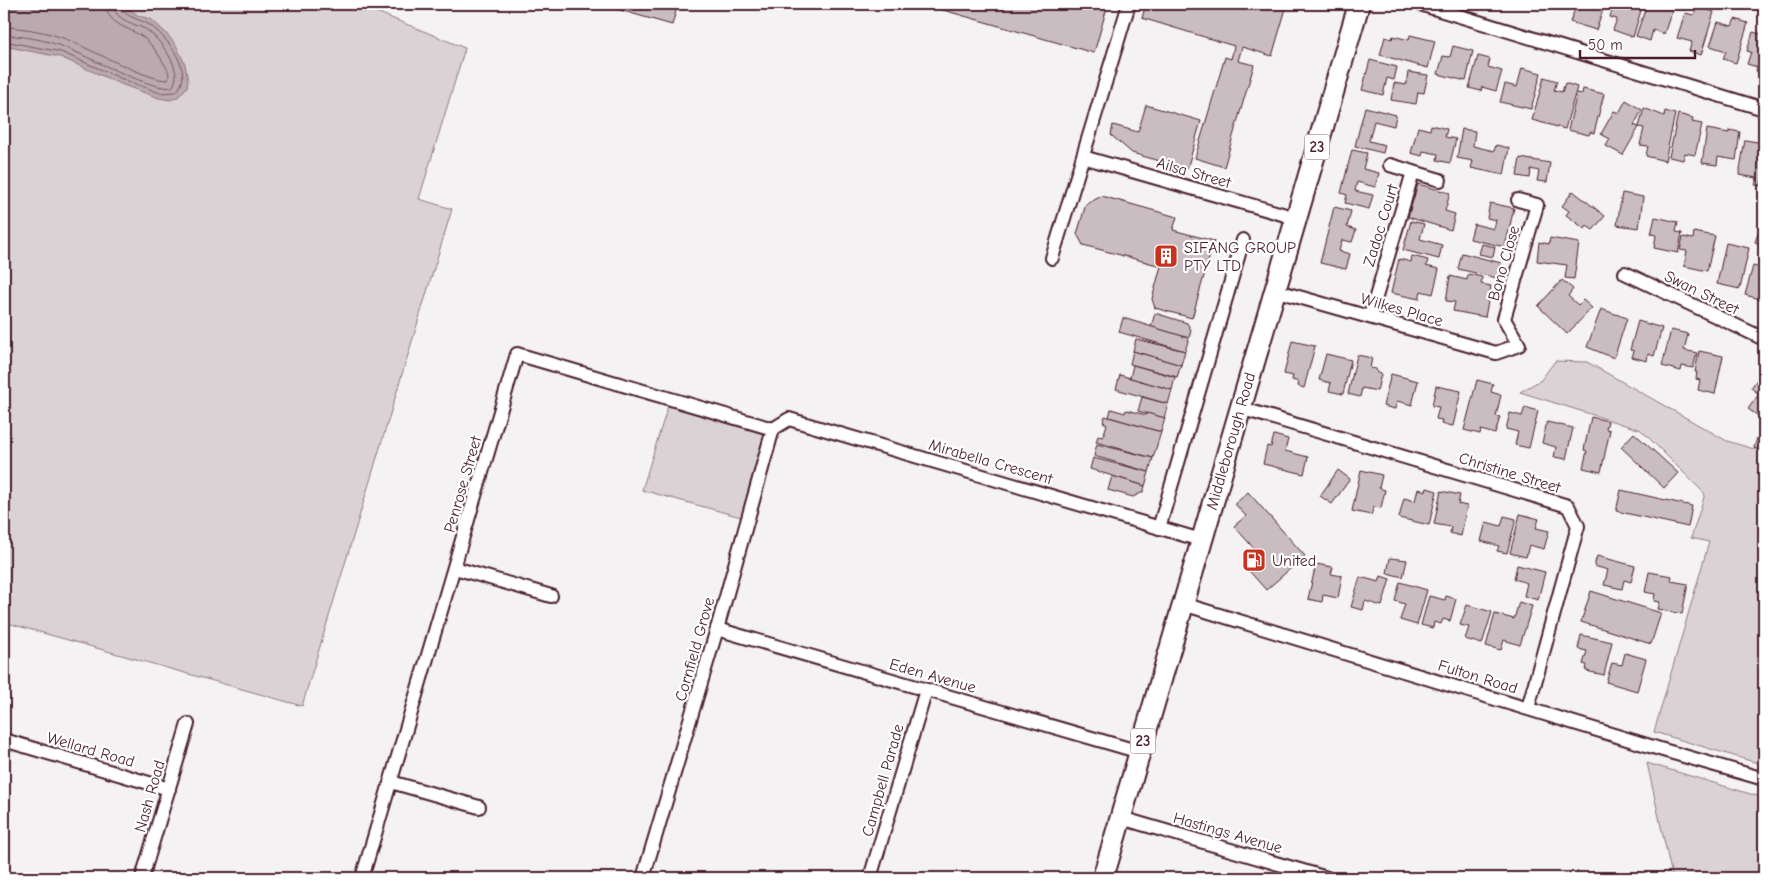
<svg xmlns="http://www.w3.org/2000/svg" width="1768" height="882" font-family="'Comic Neue',sans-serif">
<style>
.green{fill:#dbd2d5;stroke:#927880}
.water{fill:#baa9ae;stroke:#8d727a}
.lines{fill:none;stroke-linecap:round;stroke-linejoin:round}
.shore{stroke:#77565f;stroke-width:1}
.building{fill:#cabdc1;stroke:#4a1f2b}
.street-casing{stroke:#4a1f2b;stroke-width:16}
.primary-casing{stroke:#4a1f2b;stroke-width:24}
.street{stroke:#fff;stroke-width:12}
.primary{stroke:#fff;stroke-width:20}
.labels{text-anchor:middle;stroke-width:4.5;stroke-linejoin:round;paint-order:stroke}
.shield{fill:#fff;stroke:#80626b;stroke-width:1}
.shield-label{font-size:15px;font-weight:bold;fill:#4a1f2b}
.street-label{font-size:16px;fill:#4a1f2b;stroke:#fff}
.poi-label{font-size:16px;fill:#4a1f2b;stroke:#fff;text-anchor:start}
</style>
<rect width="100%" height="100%" fill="#f4f2f2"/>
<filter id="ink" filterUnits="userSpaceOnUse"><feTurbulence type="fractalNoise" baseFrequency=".02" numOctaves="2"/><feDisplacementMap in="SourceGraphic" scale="10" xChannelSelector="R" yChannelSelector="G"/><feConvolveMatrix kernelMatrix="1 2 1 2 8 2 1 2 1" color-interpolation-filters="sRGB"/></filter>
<g filter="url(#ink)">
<g class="green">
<polygon points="4,4 357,4 465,48 419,199 452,209 302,706 4,622"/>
<polygon points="1555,361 1587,362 1727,441 1764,452 1764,765 1654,732 1709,542 1691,538 1705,494 1641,430 1520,392 1541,380"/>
<polygon points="670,399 773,429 748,519 642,490"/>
<polygon points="1647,763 1764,798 1764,829 1757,878 1680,878 1672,876"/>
</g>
<polygon class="water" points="4,4 122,4 139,16 151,19 165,32 176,45 185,64 188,81 187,87 178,97 170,100 159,98 123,85 60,57 4,46"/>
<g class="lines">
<g class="shore">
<path d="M4 27C25 28 49 32 68 40 90 49 149 81 168 80 170 74 168 70 165 65 159 55 153 46 144 38 130 27 107 26 106 4"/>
<path d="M4 35C24 36 46 40 64 47 85 55 154 92 172 87 186 72 159 37 145 29 133 23 114 20 113 4"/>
<path d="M4 41 61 52 125 80 160 93 176 92C196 73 167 37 150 25 141 19 121 17 120 4"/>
</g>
</g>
<g class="building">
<polygon points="599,4 678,4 672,25"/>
<polygon points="922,4 1108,4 1094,53"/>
<polygon points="1146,4 1297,4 1296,8 1287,5 1272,56 1242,47 1238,61 1254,65 1224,167 1195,158 1225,57 1231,59 1234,46 1142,18"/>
<polygon points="1577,4 1605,4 1596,30 1570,22"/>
<polygon points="1614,4 1632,4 1642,7 1633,37 1613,30 1617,19 1610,17"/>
<polygon points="1647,4 1674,4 1664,34 1653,30 1650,41 1636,36"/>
<polygon points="1697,6 1714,12 1701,55 1689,51 1692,42 1677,38 1685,13 1694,15"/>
<polygon points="1735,19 1748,23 1736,63 1723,59 1726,51 1710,46 1718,22 1732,26"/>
<polygon points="1763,26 1764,26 1764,73 1756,71 1757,67 1747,64 1751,52 1747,51 1753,32 1760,34"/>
<polygon points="1410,35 1435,41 1428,68 1380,55 1385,37 1392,39 1393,36 1409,40"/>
<polygon points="1453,46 1473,51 1466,81 1438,74 1443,56 1450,57"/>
<polygon points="1478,56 1490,59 1488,67 1502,71 1496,91 1482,87 1481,91 1469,88"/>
<polygon points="1370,60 1397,67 1394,80 1387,78 1383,95 1362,90"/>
<polygon points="1522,68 1541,73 1531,109 1500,102 1505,84 1517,87"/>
<polygon points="1408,72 1428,75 1424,93 1418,92 1416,104 1391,100 1394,83 1406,85"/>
<polygon points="1544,77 1557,81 1554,90 1562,92 1565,83 1577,87 1565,129 1532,120"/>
<polygon points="1583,89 1604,94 1594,133 1590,132 1589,135 1568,130 1577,93 1582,94"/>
<polygon points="1626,100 1642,110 1634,125 1639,127 1623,155 1606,146 1610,139 1601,134 1614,111 1619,113"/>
<polygon points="1146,105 1201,121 1187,169 1132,153 1111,135 1113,125 1138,132"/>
<polygon points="1365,107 1396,115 1394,126 1374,121 1369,141 1385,145 1383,153 1355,146"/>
<polygon points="1644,108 1664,116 1665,111 1675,114 1665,161 1646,156 1648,146 1640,145 1644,128 1639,127"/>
<polygon points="1678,114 1693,118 1692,122 1702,124 1695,155 1685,153 1683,160 1669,157"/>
<polygon points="1431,125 1447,129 1445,137 1456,139 1450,163 1437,160 1438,154 1423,151 1422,156 1411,153 1418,127 1430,130"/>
<polygon points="1462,129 1475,131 1473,146 1494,151 1496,145 1509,148 1504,175 1471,168 1473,161 1457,158"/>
<polygon points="1707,129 1729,133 1729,130 1740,132 1736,160 1718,157 1717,165 1702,163"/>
<polygon points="1745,140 1764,143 1761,159 1764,160 1764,170 1761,186 1755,185 1757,178 1739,175"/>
<polygon points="1352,150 1367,153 1363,169 1379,173 1375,187 1357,182 1355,191 1373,195 1369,209 1345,203 1347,195 1341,193"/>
<polygon points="1520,158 1550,163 1547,182 1537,181 1539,171 1531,169 1530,178 1517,176"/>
<polygon points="1418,184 1450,193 1445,211 1455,214 1451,230 1408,217"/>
<polygon points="1573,191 1605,216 1593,230 1587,226 1585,229 1566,215 1569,211 1562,206"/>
<polygon points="1622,193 1643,197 1639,228 1617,225"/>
<polygon points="1102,196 1177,217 1173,230 1214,241 1192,318 1155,308 1152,299 1161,266 1083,245 1077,234 1086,204"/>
<polygon points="1490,203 1514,208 1505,247 1470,239 1474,224 1494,229 1496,220 1487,218"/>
<polygon points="1334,207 1351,211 1347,227 1356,230 1352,242 1342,240 1339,251 1350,254 1346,269 1320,263"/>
<polygon points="1655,217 1678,222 1676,232 1682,233 1678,253 1654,248 1656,235 1651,234"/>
<polygon points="1411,221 1424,224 1420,239 1442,245 1439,259 1403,250"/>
<polygon points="1761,224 1764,225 1764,245 1755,242"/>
<polygon points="1694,232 1715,236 1707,271 1684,266 1687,251 1680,250 1683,237 1693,239"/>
<polygon points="1550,238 1579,243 1574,279 1565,278 1567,265 1537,261 1539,242 1549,244"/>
<polygon points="1726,243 1749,248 1740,289 1717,284"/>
<polygon points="1482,244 1495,247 1493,257 1479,254"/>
<polygon points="1462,253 1501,263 1497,278 1458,269"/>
<polygon points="1412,256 1428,260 1426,266 1439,269 1433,294 1421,291 1419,299 1391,293 1399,259 1411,262"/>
<polygon points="1753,266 1764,269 1764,300 1745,295"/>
<polygon points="1468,274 1482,277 1481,284 1491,286 1485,317 1453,311 1455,302 1446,301 1450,276 1467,280"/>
<polygon points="1562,280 1573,289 1568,296 1578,305 1583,300 1592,308 1567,334 1538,306"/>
<polygon points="1601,309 1627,318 1614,358 1587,347"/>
<polygon points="1155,313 1187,323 1191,330 1189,338 1151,327"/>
<polygon points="1123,318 1189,338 1185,351 1119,332"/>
<polygon points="1638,321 1662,328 1654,356 1648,354 1647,361 1632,357 1634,351 1630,350"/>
<polygon points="1671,330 1688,334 1684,350 1697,353 1693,368 1682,366 1681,371 1662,366"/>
<polygon points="1136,339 1185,351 1181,365 1133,351"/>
<polygon points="1292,341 1315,346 1304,388 1298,386 1299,382 1292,380 1293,376 1284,374"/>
<polygon points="1133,351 1181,365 1177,377 1130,364"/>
<polygon points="1699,351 1723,356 1715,394 1698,390 1700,380 1696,379 1697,372 1695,372"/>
<polygon points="1326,354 1351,360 1343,394 1329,391 1331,383 1319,380"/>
<polygon points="1357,355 1372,358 1370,368 1376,369 1377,373 1381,374 1377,391 1362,388 1360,397 1348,394"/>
<polygon points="1133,365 1175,377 1172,390 1130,378"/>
<polygon points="1391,374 1418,381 1412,405 1397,401 1395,409 1383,406"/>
<polygon points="1761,374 1764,377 1763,419 1748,409 1759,394 1751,388"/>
<polygon points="1120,375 1172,390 1168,404 1116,389"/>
<polygon points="1477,380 1493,384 1491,392 1501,395 1496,416 1500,417 1495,434 1481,430 1480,434 1464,430"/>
<polygon points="1436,386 1461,391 1453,426 1441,424 1442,420 1436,419 1439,407 1432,406"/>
<polygon points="1142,397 1168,404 1164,418 1138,411"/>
<polygon points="1525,407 1538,411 1529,448 1515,445 1518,432 1506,429 1510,413 1522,416"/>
<polygon points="1111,409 1125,413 1126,410 1146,415 1147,413 1165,418 1161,432 1109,417"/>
<polygon points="1105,416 1161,432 1153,458 1096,442 1098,436 1103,437 1107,424 1103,422"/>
<polygon points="1591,417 1608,421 1606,429 1610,430 1601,472 1583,468 1587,451 1584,450"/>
<polygon points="1547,422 1573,428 1566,459 1554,457 1556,447 1542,443"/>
<polygon points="1761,424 1764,425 1764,451 1754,448"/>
<polygon points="1634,433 1678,473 1664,488 1621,447"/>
<polygon points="1274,435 1288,439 1285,451 1308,457 1304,474 1263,464 1267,446 1271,447"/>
<polygon points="1097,444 1153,458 1149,472 1094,456"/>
<polygon points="1093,458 1149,472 1145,486 1090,469"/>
<polygon points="1338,470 1350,479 1332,504 1320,496"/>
<polygon points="1361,470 1382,475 1379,488 1385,490 1381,508 1374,507 1371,515 1352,511"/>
<polygon points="1112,476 1145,486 1143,492 1133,497 1108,490"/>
<polygon points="1427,488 1437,491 1429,525 1399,518 1404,498 1415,501 1418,489 1426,491"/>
<polygon points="1621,490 1692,506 1688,527 1616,511"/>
<polygon points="1441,491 1460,495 1458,504 1467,506 1461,536 1450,533 1451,527 1434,524"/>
<polygon points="1248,492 1305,556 1266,590 1244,565 1258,553 1234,526 1246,516 1235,504"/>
<polygon points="1520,514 1539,519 1536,528 1549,531 1544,549 1529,545 1526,557 1510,553"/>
<polygon points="1504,516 1516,519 1507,553 1497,551 1499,546 1481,541 1486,522 1501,526"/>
<polygon points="1597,556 1635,566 1631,582 1624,580 1622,589 1604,585 1608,570 1594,566"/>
<polygon points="1390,558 1407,560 1403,577 1387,573"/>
<polygon points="1316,564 1333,567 1331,574 1342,576 1338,598 1323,595 1322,602 1308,599"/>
<polygon points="1517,565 1545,572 1538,600 1524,596 1527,583 1514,579"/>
<polygon points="1649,572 1672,576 1671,581 1688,584 1682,614 1658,609 1660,602 1654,601 1655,594 1645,592"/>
<polygon points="1381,576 1390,579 1382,606 1365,601 1363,610 1351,607 1360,577 1379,582"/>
<polygon points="1400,582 1427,590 1417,625 1400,620 1405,604 1395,601"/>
<polygon points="1591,591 1661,613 1651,644 1581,622"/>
<polygon points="1429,596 1445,600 1446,596 1456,599 1450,621 1443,619 1441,624 1434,622 1433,628 1421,625"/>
<polygon points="1519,602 1532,606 1520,645 1504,640 1501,650 1486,646 1495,614 1514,619"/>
<polygon points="1467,605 1492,612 1482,644 1465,639 1469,627 1460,625"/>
<polygon points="1581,635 1612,642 1604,675 1586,671 1587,665 1583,664 1587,651 1578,649"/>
<polygon points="1625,653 1646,659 1637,691 1606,682 1612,663 1622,665"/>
</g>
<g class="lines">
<g class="street-casing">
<g id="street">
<polyline points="1420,4 1764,109"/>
<polyline points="1083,157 1296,218"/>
<polyline points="1390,165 1440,180"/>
<polyline points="1052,258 1129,4"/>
<polyline points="1625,273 1764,339"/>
<polyline points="1274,290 1496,353 1519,345 1504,319 1537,205 1518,200"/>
<polyline points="1370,317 1413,172"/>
<polyline points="1240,408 1568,506 1578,526 1528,708"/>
<polyline points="773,429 789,419 1201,540"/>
<polyline points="1159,528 1243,240"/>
<polyline points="455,568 551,596"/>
<polyline points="1183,604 1663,750 1764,779"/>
<polyline points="717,629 1140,752"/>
<polyline points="4,740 169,789"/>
<polyline points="391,782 479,807"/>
<polyline points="1121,818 1327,878"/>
<polyline points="142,878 188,724"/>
<polyline points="362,878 517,354 773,429"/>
<polyline points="643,878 717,629 773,429"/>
<polyline points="870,878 926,690"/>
</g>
</g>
<g class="primary-casing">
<polyline id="primary" points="1103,878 1359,4"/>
</g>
<use href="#street" class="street"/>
<use href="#primary" class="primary"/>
</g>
</g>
<defs>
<g id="building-square" transform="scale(1.25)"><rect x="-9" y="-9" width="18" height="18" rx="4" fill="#c8321e" stroke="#fff"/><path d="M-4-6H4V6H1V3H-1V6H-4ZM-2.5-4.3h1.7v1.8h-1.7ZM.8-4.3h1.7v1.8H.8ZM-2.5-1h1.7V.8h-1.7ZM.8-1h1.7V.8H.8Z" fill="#fff"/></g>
<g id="fuel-square" transform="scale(1.25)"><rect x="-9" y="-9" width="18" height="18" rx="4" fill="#c8321e" stroke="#fff"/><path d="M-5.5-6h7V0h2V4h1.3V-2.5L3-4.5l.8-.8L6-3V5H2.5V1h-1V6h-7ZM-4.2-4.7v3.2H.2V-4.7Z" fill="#fff"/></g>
</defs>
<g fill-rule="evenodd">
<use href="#building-square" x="1166" y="256"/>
<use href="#fuel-square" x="1254" y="560"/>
</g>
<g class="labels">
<g class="shield">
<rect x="1304.5" y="134.5" width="25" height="25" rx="4"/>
<rect x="1130.5" y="728.5" width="25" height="25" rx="4"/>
</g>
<g class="shield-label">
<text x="1317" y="152">23</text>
<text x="1143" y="746">23</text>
</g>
<g class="street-label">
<text transform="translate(1194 172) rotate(16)" y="6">Ailsa Street</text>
<text transform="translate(1380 225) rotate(-73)" y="6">Zadoc Court</text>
<text transform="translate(1503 263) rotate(-74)" y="6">Bono Close</text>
<text transform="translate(1702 292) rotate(26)" y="6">Swan Street</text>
<text transform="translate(1402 309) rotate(16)" y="6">Wilkes Place</text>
<text transform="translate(1230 441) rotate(-74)" y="6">Middleborough Road</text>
<text transform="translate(991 461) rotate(16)" y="6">Mirabella Crescent</text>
<text transform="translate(1510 472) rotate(17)" y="6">Christine Street</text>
<text transform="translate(462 484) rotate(-74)" y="6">Penrose Street</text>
<text transform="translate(694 649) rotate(-74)" y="6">Cornfield Grove</text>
<text transform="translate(933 675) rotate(16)" y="6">Eden Avenue</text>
<text transform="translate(1478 676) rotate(17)" y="6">Fulton Road</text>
<text transform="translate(91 749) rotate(16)" y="6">Wellard Road</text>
<text transform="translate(882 780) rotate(-74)" y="6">Campbell Parade</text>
<text transform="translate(149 796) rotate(-74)" y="6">Nash Road</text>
<text transform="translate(1228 832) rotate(16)" y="6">Hastings Avenue</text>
</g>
<g class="poi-label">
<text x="1184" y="253">SIFANG GROUP<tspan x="1184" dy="18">PTY LTD</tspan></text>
<text x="1272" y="566">United</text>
</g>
</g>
<rect width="1768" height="882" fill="none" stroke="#fff" stroke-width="20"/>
<rect x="10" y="10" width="1748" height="862" fill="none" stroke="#4a1f2b" stroke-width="2" filter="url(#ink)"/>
<path d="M1580 50v8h115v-8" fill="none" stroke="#4a1f2b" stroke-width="2.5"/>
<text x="1588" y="50" font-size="15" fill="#4a1f2b" stroke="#ffffff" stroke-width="4" paint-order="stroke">50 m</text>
</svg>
